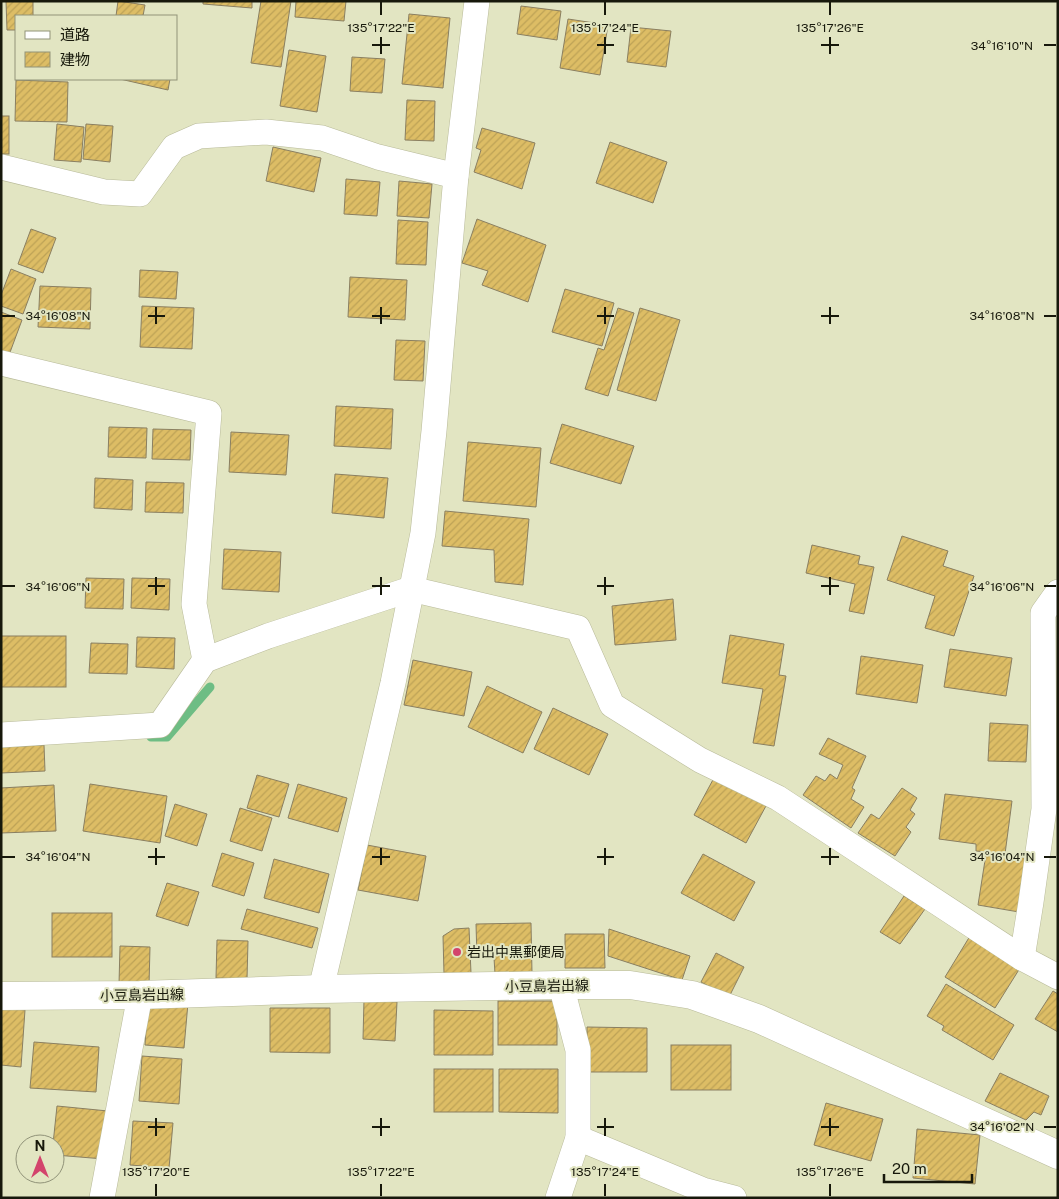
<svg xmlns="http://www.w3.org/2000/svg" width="1059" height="1199" font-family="'Public Sans','Noto Sans JP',sans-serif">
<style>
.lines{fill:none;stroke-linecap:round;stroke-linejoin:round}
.stream{stroke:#6ebd84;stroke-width:9}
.building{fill:url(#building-hatch);stroke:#8a7f61}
.street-casing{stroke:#b8ba99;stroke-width:26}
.secondary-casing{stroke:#b8ba99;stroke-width:29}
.street{stroke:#fff;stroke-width:25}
.secondary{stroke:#fff;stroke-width:28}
.ticks{fill:none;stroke:#17180b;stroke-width:2}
.poi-dot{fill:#d3446c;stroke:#e2e5c2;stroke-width:2}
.labels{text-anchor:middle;stroke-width:4;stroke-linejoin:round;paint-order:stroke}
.poi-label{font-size:14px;fill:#17180b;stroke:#e2e5c2;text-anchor:start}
.street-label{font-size:14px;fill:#17180b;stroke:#e2e5c2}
.ticks-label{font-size:12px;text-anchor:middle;fill:#17180b;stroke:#e2e5c2;stroke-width:4;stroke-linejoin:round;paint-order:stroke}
</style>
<defs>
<pattern id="building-hatch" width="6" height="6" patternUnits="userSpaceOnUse" patternTransform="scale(1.25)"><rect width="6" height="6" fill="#ddbd65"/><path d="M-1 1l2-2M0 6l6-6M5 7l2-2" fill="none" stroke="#bda256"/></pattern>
</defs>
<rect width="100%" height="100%" fill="#e2e5c2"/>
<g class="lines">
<polyline class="stream" points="151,737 167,737 210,687"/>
</g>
<g class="building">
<polygon points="6,1 33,1 33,16 16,16 16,30 7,30"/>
<polygon points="118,1 145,5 143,16 116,16"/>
<polygon points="203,1 252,1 252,8 203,4"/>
<polygon points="261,1 291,1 281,67 251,63"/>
<polygon points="296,1 346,1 344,21 295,17"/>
<polygon points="521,6 561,11 557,40 517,34"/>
<polygon points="409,14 450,18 443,88 402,84"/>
<polygon points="568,19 608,25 600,75 560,68"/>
<polygon points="631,27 671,31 666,67 627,62"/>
<polygon points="289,50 326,56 317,112 280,106"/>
<polygon points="352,57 385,59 382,93 350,91"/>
<polygon points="120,79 170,79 168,90"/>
<polygon points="16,80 68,82 67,122 15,121"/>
<polygon points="407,100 435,101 434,141 405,140"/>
<rect x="1" y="116" width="8" height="38"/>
<polygon points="57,124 84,127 81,162 54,160"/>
<polygon points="86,124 113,126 110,162 83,159"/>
<polygon points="482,128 535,143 522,189 474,172 481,150 476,148"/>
<polygon points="610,142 667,162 653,203 596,183"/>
<polygon points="273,147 321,158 314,192 266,181"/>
<polygon points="346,179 380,182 377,216 344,214"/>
<polygon points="399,181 432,184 429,218 397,216"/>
<polygon points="477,219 546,245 528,302 482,285 488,271 462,263"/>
<polygon points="398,220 428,222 426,265 396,264"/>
<polygon points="31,229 56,238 43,273 18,264"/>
<polygon points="11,269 36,279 23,314 1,306 1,295"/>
<polygon points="140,270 178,272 176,299 139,297"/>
<polygon points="350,277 407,280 405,320 348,317"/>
<polygon points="40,286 91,288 90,329 38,327"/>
<polygon points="565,289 614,303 602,346 552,332"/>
<polygon points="142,306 194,308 192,349 140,347"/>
<polygon points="618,308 634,313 608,396 585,389 598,348 604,350"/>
<polygon points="640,308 680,320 656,401 617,390"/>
<polygon points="1,312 22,320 9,355 1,352"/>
<polygon points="396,340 425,341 423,381 394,380"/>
<polygon points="336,406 393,409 391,449 334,446"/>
<polygon points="562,424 634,446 621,484 550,463"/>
<polygon points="109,427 147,428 146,458 108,457"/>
<polygon points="153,429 191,430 190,460 152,459"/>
<polygon points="231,432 289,435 286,475 229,472"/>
<polygon points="468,442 541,448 536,507 463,501"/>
<polygon points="335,474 388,478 384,518 332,513"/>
<polygon points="95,478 133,480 132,510 94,508"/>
<polygon points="146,482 184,483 183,513 145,512"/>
<polygon points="445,511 529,519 523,585 495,582 494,550 442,546"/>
<polygon points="902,536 948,551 943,566 974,576 954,636 925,628 935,596 887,580"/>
<polygon points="812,545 860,556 858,564 874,567 864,614 849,611 855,584 806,573"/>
<polygon points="224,549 281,552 279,592 222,589"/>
<polygon points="86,578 124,579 123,609 85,608"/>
<polygon points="132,578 170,579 169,610 131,608"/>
<polygon points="673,599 676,640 615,645 612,606"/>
<polygon points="730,635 784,644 779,675 786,676 774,746 753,743 763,689 722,683"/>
<rect x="1" y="636" width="65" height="51"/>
<polygon points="137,637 175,638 174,669 136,667"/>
<polygon points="91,643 128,644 127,674 89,673"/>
<polygon points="950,649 1012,658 1006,696 944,687"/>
<polygon points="861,656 923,665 917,703 856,694"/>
<polygon points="413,660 472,672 464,716 404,705"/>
<polygon points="487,686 542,712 523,753 468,727"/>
<polygon points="553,708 608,734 589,775 534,749"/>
<polygon points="990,723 1028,725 1026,762 988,761"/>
<polygon points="828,738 866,756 852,788 855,790 851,799 864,807 851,828 803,795 816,776 825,781 830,774 837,779 843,765 819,754"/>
<polygon points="44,745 45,771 1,773 1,747"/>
<polygon points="257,775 289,784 279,817 247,808"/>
<polygon points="715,776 767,804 746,843 694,815"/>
<polygon points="90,784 167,796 160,843 83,831"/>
<polygon points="298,784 347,798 338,832 288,818"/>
<polygon points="54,785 56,831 1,833 1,788"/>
<polygon points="902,788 917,798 910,810 915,814 906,827 911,832 895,856 858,833 871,814 879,819"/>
<polygon points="945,794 1012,801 1005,854 976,851 976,844 939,839"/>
<polygon points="175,804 207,814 197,846 165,836"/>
<polygon points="240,808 272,818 262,851 230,841"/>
<polygon points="367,845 426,856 418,901 358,890"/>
<polygon points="222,853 254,863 244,896 212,886"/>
<polygon points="703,854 755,882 734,921 681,893"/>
<polygon points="986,854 1026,858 1019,912 978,905"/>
<polygon points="274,859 329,874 319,913 264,898"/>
<polygon points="167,883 199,892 188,926 156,916"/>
<polygon points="904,896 925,909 900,944 880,932"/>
<polygon points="247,909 318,928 312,948 241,929"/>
<rect x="52" y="913" width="60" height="44"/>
<polygon points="531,923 532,973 495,974 494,958 477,958 476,924"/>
<polygon points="469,928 471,973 444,974 443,936 454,929"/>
<polygon points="609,929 690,956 682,980 608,956"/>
<polygon points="565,934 604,934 605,968 565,968"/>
<polygon points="970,936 1020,968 995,1008 945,977"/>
<polygon points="217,940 248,941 247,979 216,978"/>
<polygon points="120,946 150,947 149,985 119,984"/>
<polygon points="716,953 744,967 729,997 701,982"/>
<polygon points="946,984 1014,1025 993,1060 942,1030 944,1026 927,1016"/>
<polygon points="1053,991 1058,994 1058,1032 1035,1019"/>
<polygon points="148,1000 188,1003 184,1048 145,1045"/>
<polygon points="364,1000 397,1002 395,1041 363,1039"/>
<rect x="498" y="1001" width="59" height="44"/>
<polygon points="1,1008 25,1010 21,1067 1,1065"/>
<polygon points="270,1008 330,1008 330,1053 270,1052"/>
<polygon points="434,1010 493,1011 493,1055 434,1055"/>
<polygon points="587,1027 647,1028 647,1072 587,1072"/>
<polygon points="34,1042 99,1047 96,1092 30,1088"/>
<rect x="671" y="1045" width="60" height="45"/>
<polygon points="142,1056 182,1059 179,1104 139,1101"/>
<rect x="434" y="1069" width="59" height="43"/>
<polygon points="499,1069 558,1069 558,1113 499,1112"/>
<polygon points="1000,1073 1049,1096 1041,1115 1034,1112 1026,1120 985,1101"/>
<polygon points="826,1103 883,1119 871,1161 814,1145"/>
<polygon points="57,1106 108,1111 104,1159 55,1155 55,1144 53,1144"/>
<polygon points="133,1121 173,1123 169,1168 130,1165"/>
<polygon points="917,1129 980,1135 975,1184 913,1178"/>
</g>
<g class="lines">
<g class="street-casing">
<g id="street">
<polyline points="1,167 104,192 140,194 174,147 199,136 266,132 322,138 378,157 456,176"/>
<polyline points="1,363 209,413 194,604 205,660"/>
<polyline points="1,735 160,725 205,660 268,636 411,589 578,628 612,705 700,760 778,798 1022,958 1058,977"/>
<polyline points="1022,958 1031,902 1044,809 1043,613 1058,592"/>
<polyline points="321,989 393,683 423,533 434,431 456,176 477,1"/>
<polyline points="578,1138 703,1190 734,1198"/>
<polyline points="102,1198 140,995"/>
<polyline points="558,1198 578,1138 578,1050 561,985"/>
</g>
</g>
<g class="secondary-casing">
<polyline id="secondary" points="1,996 140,995 321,989 561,985 630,985 692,995 759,1019 1058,1155"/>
</g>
<use href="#street" class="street"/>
<use href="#secondary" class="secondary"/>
</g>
<path class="ticks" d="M381 2V15M605 2V15M830 2V15M381 37V54M605 37V54M830 37V54M372 45H390M597 45H614M821 45H839M1044 45H1056M156 307V324M381 307V324M605 307V324M830 307V324M2 316H15M148 316H165M372 316H390M597 316H614M821 316H839M1044 316H1056M156 577V595M381 577V595M605 577V595M830 577V595M2 586H15M148 586H165M372 586H390M597 586H614M821 586H839M1044 586H1056M156 848V865M381 848V865M605 848V865M830 848V865M2 857H15M148 857H165M372 857H390M597 857H614M821 857H839M1044 857H1056M156 1118V1136M381 1118V1136M605 1118V1136M830 1118V1136M148 1127H165M372 1127H390M597 1127H614M821 1127H839M1044 1127H1056M156 1184V1196M381 1184V1196M605 1184V1196M830 1184V1196"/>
<circle class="poi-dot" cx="457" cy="952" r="5"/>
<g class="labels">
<g class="poi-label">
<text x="467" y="957">岩出中黒郵便局</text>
</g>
<g class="street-label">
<text transform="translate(547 986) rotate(-1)" y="5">小豆島岩出線</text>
<text transform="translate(142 995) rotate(-1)" y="5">小豆島岩出線</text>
</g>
</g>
<g class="ticks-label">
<text x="381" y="32">135°17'22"E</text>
<text x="605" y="32">135°17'24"E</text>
<text x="830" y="32">135°17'26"E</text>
<text x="1002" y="50">34°16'10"N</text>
<text x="58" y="320">34°16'08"N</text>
<text x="1002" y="320">34°16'08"N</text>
<text x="58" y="591">34°16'06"N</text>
<text x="1002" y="591">34°16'06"N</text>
<text x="58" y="861">34°16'04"N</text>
<text x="1002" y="861">34°16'04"N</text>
<text x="1002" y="1131">34°16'02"N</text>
<text x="156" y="1176">135°17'20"E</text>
<text x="381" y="1176">135°17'22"E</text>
<text x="605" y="1176">135°17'24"E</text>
<text x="830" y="1176">135°17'26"E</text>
</g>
<rect width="1059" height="1199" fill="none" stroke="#17180b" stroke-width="5"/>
<rect x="15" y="15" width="162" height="65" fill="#e2e5c2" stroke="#919379"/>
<rect x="25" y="31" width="25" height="8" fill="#ffffff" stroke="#919379"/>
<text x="60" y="40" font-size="15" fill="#17180b">道路</text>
<rect x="25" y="52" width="25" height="15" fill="url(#building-hatch)" stroke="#919379"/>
<text x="60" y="65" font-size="15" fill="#17180b">建物</text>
<g transform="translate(40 1159)"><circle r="24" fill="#e2e5c2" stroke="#919379"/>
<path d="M0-4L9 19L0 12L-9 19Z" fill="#d3446c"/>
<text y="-8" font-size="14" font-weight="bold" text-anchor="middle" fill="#17180b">N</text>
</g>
<path d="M884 1174v8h88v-8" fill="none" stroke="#17180b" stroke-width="2.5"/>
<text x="892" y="1174" font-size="15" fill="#17180b" stroke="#e2e5c2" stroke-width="4" paint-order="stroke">20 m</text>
</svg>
